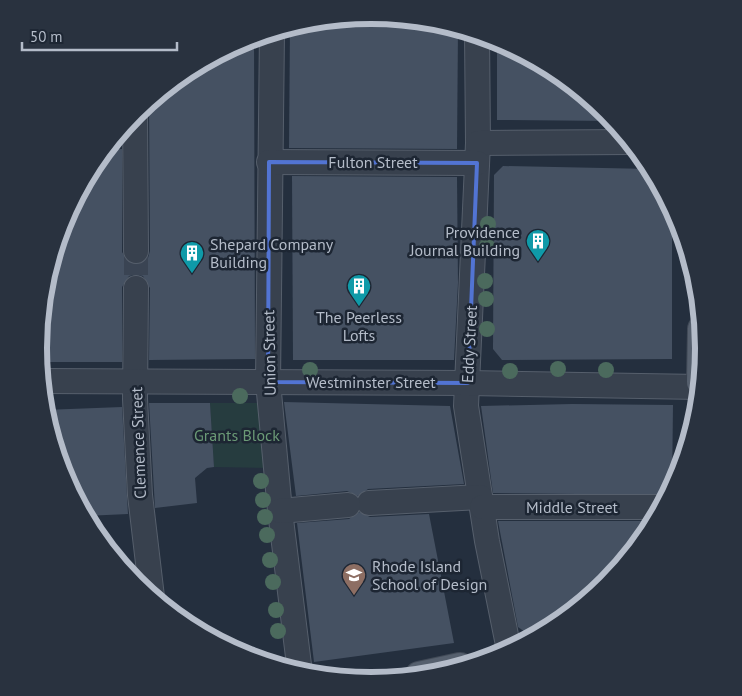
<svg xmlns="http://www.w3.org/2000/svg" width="742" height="696" font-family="'PT Sans',sans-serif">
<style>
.green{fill:#263c3f}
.building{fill:#455162}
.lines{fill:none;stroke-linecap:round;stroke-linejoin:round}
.minor-tunnel{stroke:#3a4453;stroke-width:24;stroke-dasharray:24 12;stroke-linecap:butt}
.minor-casing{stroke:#565f6c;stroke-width:26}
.major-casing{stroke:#414a57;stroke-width:30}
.minor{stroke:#38414e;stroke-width:24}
.major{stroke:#56606e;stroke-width:28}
.tree{fill:#4b6a5d}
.marked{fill:none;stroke:#5274d3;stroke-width:4;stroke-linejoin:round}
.labels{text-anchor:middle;stroke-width:5;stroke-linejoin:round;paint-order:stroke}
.street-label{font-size:16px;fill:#b4bcc9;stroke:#1d2633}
.poi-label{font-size:16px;fill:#b4bcc9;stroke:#1d2633;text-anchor:start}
.park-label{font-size:16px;fill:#6b9a76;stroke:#1d2633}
.rim{fill:none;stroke:#b4bcc9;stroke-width:6}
</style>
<rect width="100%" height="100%" fill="#242f3e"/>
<polygon class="green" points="210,403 258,403 265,468 214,467"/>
<g class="building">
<polygon points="371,15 436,21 458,28 457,149 289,148 290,26 306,21"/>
<polygon points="254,37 255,359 149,360 150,288 143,276 136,274 129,276 122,287 122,362 39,362 38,348 44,283 63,220 94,163 105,150 122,149 122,252 129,263 136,265 143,263 148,258 150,251 149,102 186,71 244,40"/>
<polygon points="497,40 556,71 607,113 614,121 497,120"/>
<polygon points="503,166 651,169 672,208 672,359 502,360 493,349 494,175"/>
<polygon points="292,176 457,177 458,283 454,360 293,360"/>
<polygon points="284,402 450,406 464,484 368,489 358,496 347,491 296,496"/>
<polygon points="149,403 210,403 214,467 207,468 195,478 197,503 155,508"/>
<polygon points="572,404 673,405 672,487 668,495 493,493 481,406"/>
<polygon points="122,407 128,514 85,516 63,475 44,410"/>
<polygon points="359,512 370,517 429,514 454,643 314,662 297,523 349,519"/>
<polygon points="498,521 654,521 648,533 606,584 556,625 550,628 525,632 518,627"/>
</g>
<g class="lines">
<polyline class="minor-tunnel" points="136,251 136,288"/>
<g class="minor-casing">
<g id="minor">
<polyline points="272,32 268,382 280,511 300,673"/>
<polyline points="477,34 478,143 466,406 487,541 509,650"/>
<polyline points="135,113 136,251"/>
<polyline points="478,143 631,142"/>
<polyline points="269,162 477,163"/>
<polyline points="136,288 135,399 140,495 152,597"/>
<polyline points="41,381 468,383 700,387"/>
<polyline points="369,503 480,497"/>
<polyline points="482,507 662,507"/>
<polyline points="280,511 348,505"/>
</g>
</g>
<g class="major-casing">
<g id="major">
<polyline points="701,382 702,329"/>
<polyline points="419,676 460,667"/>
</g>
</g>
<use href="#minor" class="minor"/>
<use href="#major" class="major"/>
</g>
<g class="tree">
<circle cx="488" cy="224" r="8"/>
<circle cx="487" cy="246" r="8"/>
<circle cx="485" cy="281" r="8"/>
<circle cx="486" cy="299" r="8"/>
<circle cx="487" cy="329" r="8"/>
<circle cx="558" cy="369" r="8"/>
<circle cx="310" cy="370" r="8"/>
<circle cx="606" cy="370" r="8"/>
<circle cx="510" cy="371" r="8"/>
<circle cx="240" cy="396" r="8"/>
<circle cx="261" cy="481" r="8"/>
<circle cx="263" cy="500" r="8"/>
<circle cx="265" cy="517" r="8"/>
<circle cx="267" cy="535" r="8"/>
<circle cx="270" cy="560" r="8"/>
<circle cx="273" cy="582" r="8"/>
<circle cx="276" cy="610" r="8"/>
<circle cx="278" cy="631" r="8"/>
</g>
<path class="marked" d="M269 162 477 163 468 383 268 382Z"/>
<defs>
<g id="building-pin" transform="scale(1.25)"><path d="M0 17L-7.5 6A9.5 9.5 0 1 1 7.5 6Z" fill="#0f9aa8" stroke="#1d2633"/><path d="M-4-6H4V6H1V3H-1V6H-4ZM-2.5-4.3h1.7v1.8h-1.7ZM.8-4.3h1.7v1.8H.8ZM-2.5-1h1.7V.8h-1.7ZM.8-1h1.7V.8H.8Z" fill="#fff"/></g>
<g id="university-pin" transform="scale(1.25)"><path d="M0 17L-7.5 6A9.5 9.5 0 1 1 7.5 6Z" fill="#8d6e63" stroke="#1d2633"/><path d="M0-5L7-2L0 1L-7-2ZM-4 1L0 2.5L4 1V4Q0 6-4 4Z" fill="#fff"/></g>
</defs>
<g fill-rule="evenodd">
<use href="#building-pin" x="538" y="241"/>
<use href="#building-pin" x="192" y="253"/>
<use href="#building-pin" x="359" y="286"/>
<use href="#university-pin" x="354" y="575"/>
</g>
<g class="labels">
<g class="street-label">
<text x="373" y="168">Fulton Street</text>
<text transform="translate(469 344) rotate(-87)" y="6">Eddy Street</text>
<text transform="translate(269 353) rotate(-91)" y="6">Union Street</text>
<text x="371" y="388">Westminster Street</text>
<text transform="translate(138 443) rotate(-92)" y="6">Clemence Street</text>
<text x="572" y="513">Middle Street</text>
</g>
<g class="poi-label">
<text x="520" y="238" text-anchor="end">Providence<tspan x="520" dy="18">Journal Building</tspan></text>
<text x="210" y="250">Shepard Company<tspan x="210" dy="18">Building</tspan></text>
<text x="359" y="323" text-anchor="middle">The Peerless<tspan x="359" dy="18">Lofts</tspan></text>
<text x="372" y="572">Rhode Island<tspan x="372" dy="18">School of Design</tspan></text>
</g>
<g class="park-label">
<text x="237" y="441">Grants Block</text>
</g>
</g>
<path d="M0 0H742V696H0ZM47 348a324 324 0 1 1 648 0a324 324 0 1 1-648 0Z" fill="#29323f" fill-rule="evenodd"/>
<path class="rim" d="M47 348a324 324 0 1 1 648 0a324 324 0 1 1-648 0Z"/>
<path d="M22 42v8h155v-8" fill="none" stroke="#b4bcc9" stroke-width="2.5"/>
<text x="30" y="42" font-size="15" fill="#b4bcc9" stroke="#1d2633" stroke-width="4" paint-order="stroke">50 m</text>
</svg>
